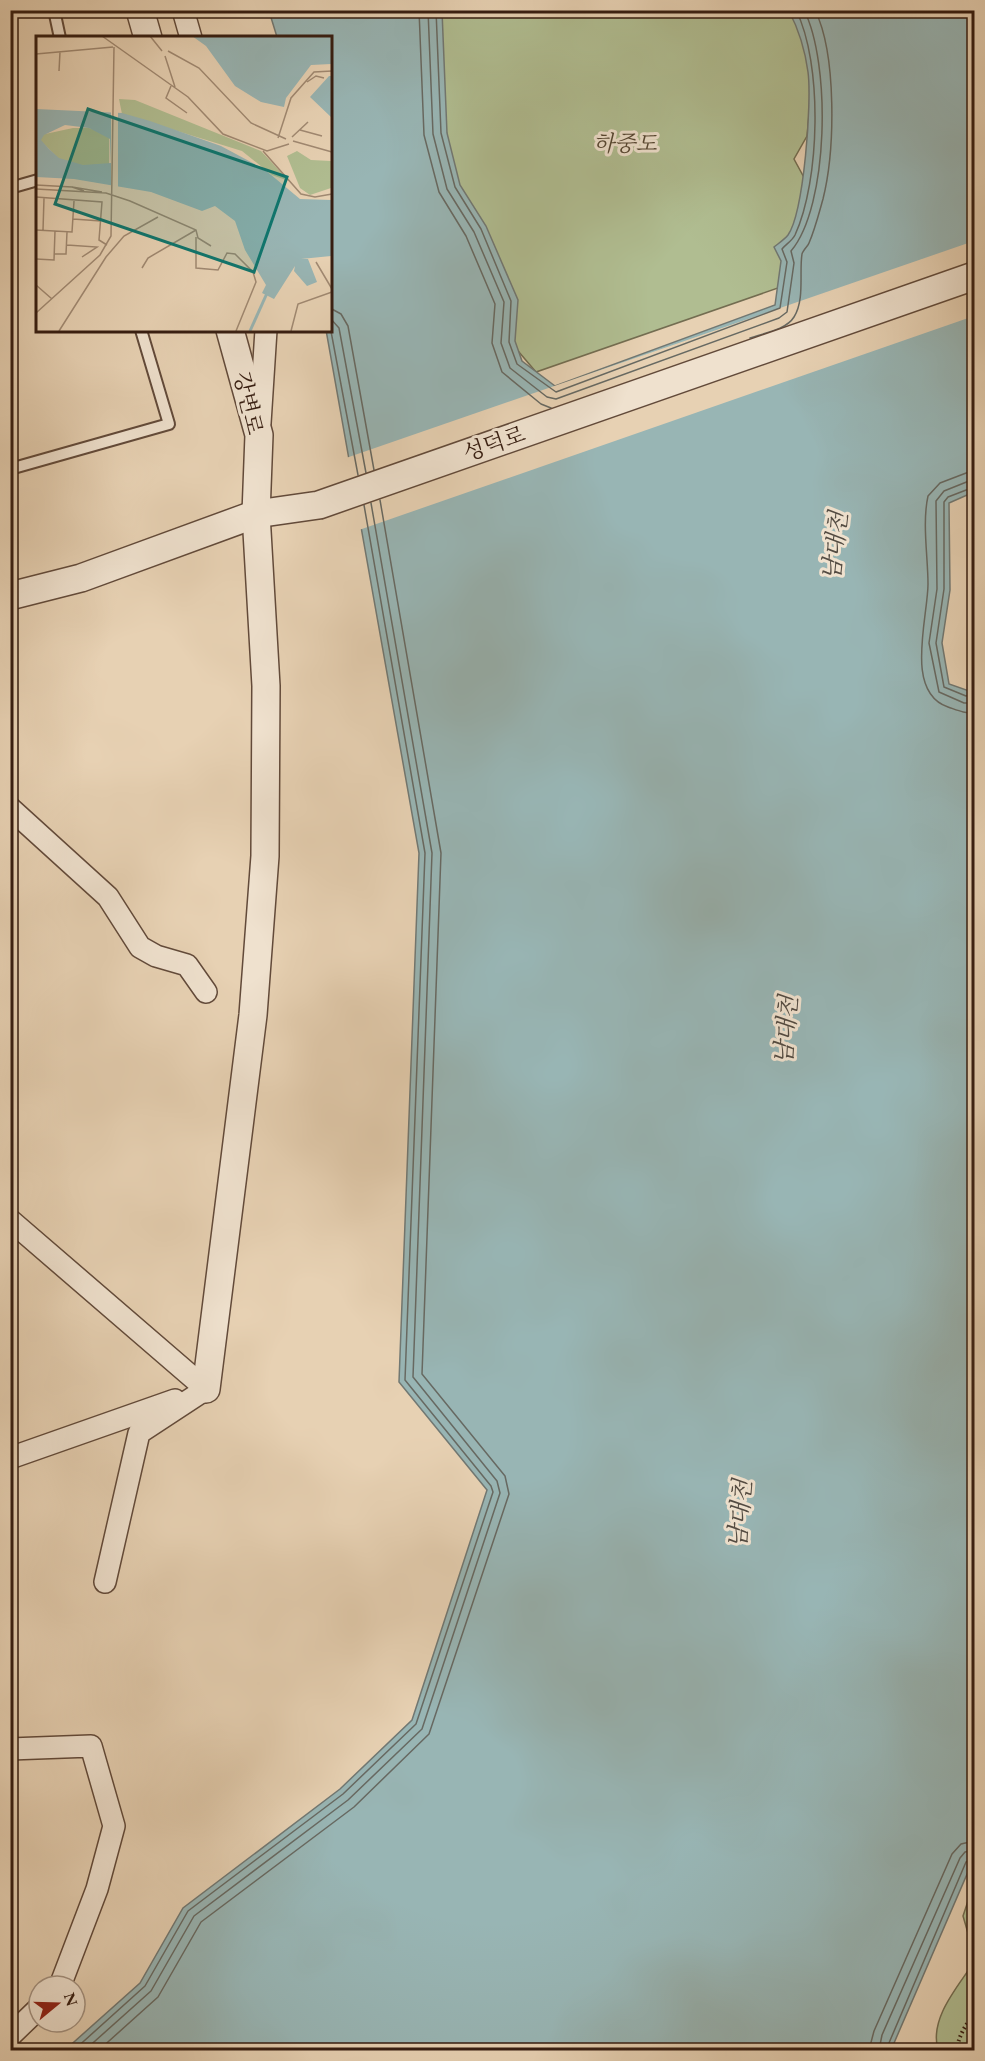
<svg xmlns="http://www.w3.org/2000/svg" width="985" height="2061" font-family="'EB Garamond','Noto Serif KR',serif">
<style>
.green{fill:#b0bd91;stroke:#736d51;stroke-width:1.5}
.water{fill:#98b5b4;stroke:#717873;stroke-width:1.5}
.pier{fill:#e7d1b3}
.lines{fill:none;stroke-linecap:round;stroke-linejoin:round}
.shore{stroke:#676962;stroke-width:1.5}
.service-casing{stroke:#624a3a;stroke-width:14}
.minor-casing{stroke:#624a3a;stroke-width:24}
.tertiary-casing{stroke:#624a3a;stroke-width:30}
.path{stroke:#361d11;stroke-width:4;stroke-dasharray:1.5 3;stroke-linecap:butt}
.service{stroke:#efe1ce;stroke-width:10}
.minor{stroke:#efe1ce;stroke-width:21}
.tertiary{stroke:#efe1ce;stroke-width:27}
.labels{text-anchor:middle;stroke-width:6;stroke-linejoin:round;paint-order:stroke}
.park-label{font-size:22px;font-style:italic;fill:#544531;stroke:#efe1ce}
.street-label{font-size:22px;fill:#361d11;stroke:#efe1ce}
.water-label{font-size:24px;font-style:italic;fill:#534b42;stroke:#efe1ce}
.inset-river{fill:none;stroke:#98b5b4;stroke-width:3}
.inset-road{fill:none;stroke:#a08972;stroke-width:1.5}
.view{fill:#0f766e;fill-opacity:0.15;stroke:#0f766e;stroke-width:3}
.inset-edge{fill:none;stroke:#361d11;stroke-width:3}
</style>
<rect width="100%" height="100%" fill="#e7d1b3"/>
<filter id="stains"><feTurbulence type="fractalNoise" baseFrequency=".00333" numOctaves="4"/><feColorMatrix values="0 0 0 0 .2 0 0 0 0 .09 0 0 0 0 .02 0 0 0 .5 -.17"/></filter>
<radialGradient id="worn" r=".72"><stop offset=".6" stop-color="#630" stop-opacity="0"/><stop offset="1" stop-color="#630" stop-opacity=".3"/></radialGradient>
<g class="green">
<polygon points="397,11 794,11 813,72 807,136 794,159 820,207 804,279 536,372 501,331"/>
<polygon points="974,1883 974,1954 963,1916"/>
<path d="M974 1962V2050H938C929 2018 958 1987 974 1962Z"/>
</g>
<path class="water" d="M269 11H442L447 133 460 185 486 226 518 300 515 341 522 361 555 386 775 305 781 261 774 247C779 243 785 239 788 235 804 212 812 101 808 72 805 50 799 30 789 11H968L974 33V492L949 503 950 590 942 643 949 684 969 691 974 688V1858L891 2050H65L140 1983 183 1908 340 1789 412 1720 487 1490 399 1382 419 853 326 330H330V38L277 37Z"/>
<polygon class="pier" points="974,241 974,316 359,530 346,458"/>
<g class="lines">
<g class="shore">
<polyline points="419,10 424,135 439,192 466,236 495,304 492,343 502,372 541,404 551,408"/>
<path d="M428 10 433 134 447 189 474 232 504 302 501 343 510 368 547 397 556 399 779 318 787 312 794 263 791 251C829 206 831 63 804 10"/>
<path d="M436 10 441 133 455 187 481 229 511 301 509 342 517 364 556 392 780 308 787 262 782 249C786 244 792 241 795 235 820 181 823 64 796 10"/>
<polyline points="330,308 341,314 348,326 374,470"/>
<polyline points="330,318 339,328 366,473"/>
<polyline points="330,326 358,475"/>
<path d="M750 338C764 333 786 330 794 317 805 299 799 273 802 254 803 250 808 246 809 243 815 229 819 213 823 199 835 151 837 55 815 10"/>
<path d="M974 470 940 483 928 496C922 523 928 557 928 584 928 618 904 692 948 707 957 710 965 714 974 712"/>
<polyline points="974,479 944,491 936,501 937,589 929,643 939,692 964,703 974,703"/>
<polyline points="974,487 948,497 944,502 944,589 936,643 944,687 966,696 974,694"/>
<polyline points="74,2050 145,1986 188,1911 343,1794 416,1724 493,1492 491,1486 405,1380 425,853 364,505"/>
<polyline points="85,2050 151,1991 194,1916 348,1800 422,1729 500,1493 497,1481 413,1377 432,853 371,503"/>
<polyline points="99,2050 158,1997 201,1922 354,1807 429,1734 509,1494 505,1476 422,1374 441,853 380,500"/>
<polyline points="869,2050 874,2031 952,1854 961,1844 974,1841"/>
<polyline points="879,2050 882,2035 960,1858 965,1852 974,1850"/>
<polyline points="886,2050 966,1862 974,1858"/>
</g>
<g class="service-casing">
<g id="service">
<polyline points="54,10 60,38"/>
<polyline points="10,188 38,180"/>
<polyline points="10,469 169,424 141,330"/>
</g>
</g>
<g class="minor-casing">
<g id="minor">
<polyline points="183,10 191,38"/>
<polyline points="260,423 266,330"/>
<polyline points="10,808 108,897 140,947 156,956 187,965 206,992"/>
<polyline points="10,1220 206,1389"/>
<polyline points="10,1458 175,1400"/>
<polyline points="105,1582 139,1433 206,1389"/>
<polyline points="10,1749 91,1746 114,1826 97,1889 60,1986"/>
<polyline points="10,2036 39,2008"/>
</g>
</g>
<g class="tertiary-casing">
<g id="tertiary">
<polyline points="140,10 148,38"/>
<polyline points="10,596 81,578 256,514 319,505 974,276"/>
<polyline points="206,1389 253,1015 265,856 266,686 256,514 259,435 230,330"/>
</g>
</g>
<path class="path" d="M957 2050C957 2040 966 2022 974 2016"/>
<use href="#service" class="service"/>
<use href="#minor" class="minor"/>
<use href="#tertiary" class="tertiary"/>
</g>
<g class="labels">
<g class="park-label">
<text x="625" y="151">하중도</text>
</g>
<g class="street-label">
<text transform="translate(249 403) rotate(77)" y="8">강변로</text>
<text transform="translate(494 443) rotate(-19)" y="8">성덕로</text>
</g>
<g class="water-label">
<text transform="translate(835 546) rotate(-83)" y="8">남대천</text>
<text transform="translate(786 1030) rotate(-85)" y="8">남대천</text>
<text transform="translate(740 1514) rotate(-85)" y="8">남대천</text>
</g>
</g>
<g transform="translate(36 36)">
<rect width="296" height="296" fill="#e7d1b3"/>
<path d="M83 63 99 64 225 115 253 145 236 139 206 115 86 78ZM37 92H53L73 100V129L57 132 27 127 0 100ZM261 115 275 124 295 125V152L274 159 264 152 251 120Z" fill="#b0bd91"/>
<path d="M156 0H295V28L275 29 250 62 248 71 225 66 199 50 170 10ZM293 40H295V81L274 61ZM0 73 86 77 114 85 185 110 228 133 264 163 295 164V220L265 223H272L281 246 271 250 258 235 259 230 238 263 226 257 230 249 209 214 199 185 179 170 166 175 115 156 38 143 0 141ZM29 89 53 92 74 103 75 127 47 129 23 122 13 113 5 104 8 99Z" fill="#98b5b4" fill-rule="evenodd"/>
<path d="M75 73 82 74V154L75 152Z" fill="#e7d1b3"/>
<path class="inset-river" d="M214 295 232 255"/>
<path class="inset-road" d="M66 0 152 61 187 98 231 115 253 108M114 0 126 15M132 15 163 32 215 87 250 103M0 18 77 11M129 20 139 51M23 35 24 16M271 46 280 40 288 42M135 50 130 62 151 77M264 94 286 100M256 101 272 86M242 102 255 62 278 36 296 35M257 105 296 116M227 115 265 158 279 161 296 158M0 149 36 151M0 153 70 157 94 165 160 194 162 202 175 210M48 155 36 151 66 156M0 161 66 166 63 204 71 209M37 183 65 185M0 194 36 196 38 165M7 194 8 162M160 201V232L182 234 191 217 199 218 217 236 220 246 200 295M31 209 61 211 46 221M18 218H30L31 196M0 223 18 224 19 195M280 226 296 253M106 232 112 222 160 194M0 249 16 263M0 277 64 219 75 200 78 11M23 295 70 221 88 200 122 181M255 295 262 268 296 256"/>
<path class="view" d="M52 73 251 141 218 236 19 168Z"/>
<rect width="296" height="296" class="inset-edge"/>
</g>
<rect width="985" height="2061" fill="none" stroke="#e7d1b3" stroke-width="36"/>
<rect x="12" y="12" width="961" height="2037" fill="none" stroke="#361d11" stroke-width="3"/>
<rect x="18" y="18" width="949" height="2025" fill="none" stroke="#361d11" stroke-width="1.5"/>
<g transform="translate(57 2004) rotate(71)"><circle r="28" fill="#efe1ce" stroke="#a59382" stroke-width="1.5"/>
<path d="M0-4.5L10 22L0 15L-10 22Z" fill="#8f2418"/>
<text y="-9" font-size="16" font-weight="bold" text-anchor="middle" fill="#361d11">N</text>
</g>
<rect width="100%" height="100%" filter="url(#stains)"/>
<rect width="100%" height="100%" fill="url(#worn)"/>
</svg>
